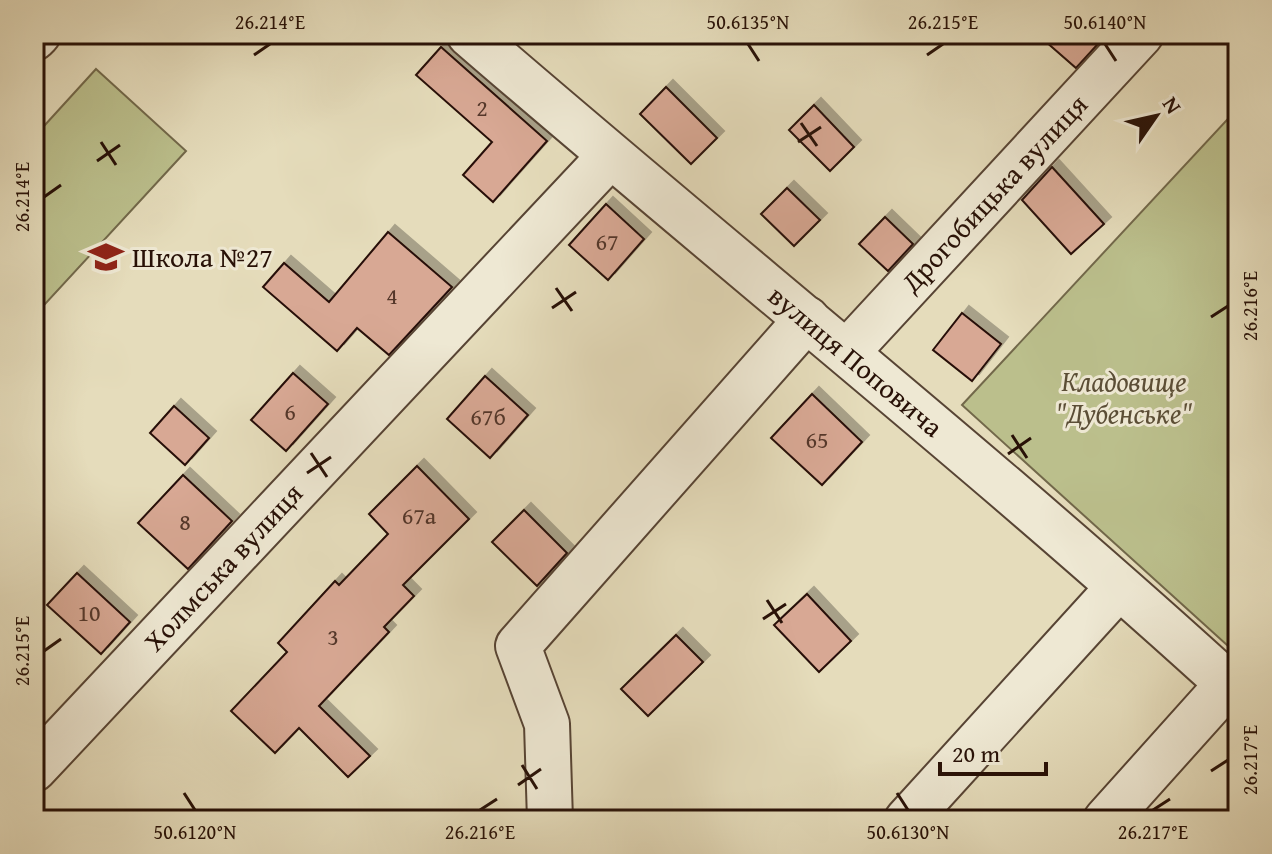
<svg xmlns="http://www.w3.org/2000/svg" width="1272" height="854" font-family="'Gentium Book Plus',serif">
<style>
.green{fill:#bbbf8c;stroke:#72684a;stroke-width:2}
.building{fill:#d8a894;stroke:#281107;stroke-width:2;filter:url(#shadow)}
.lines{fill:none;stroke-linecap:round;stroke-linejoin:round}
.minor-casing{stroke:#574434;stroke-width:48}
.minor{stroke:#eee8d3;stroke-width:44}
.ticks{fill:none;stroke:#281107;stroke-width:3}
.labels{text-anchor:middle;stroke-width:6;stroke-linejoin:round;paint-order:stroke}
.number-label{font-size:24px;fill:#54372a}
.street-label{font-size:28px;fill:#281107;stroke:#eee8d3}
.poi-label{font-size:28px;fill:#281107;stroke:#eee8d3;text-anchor:start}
.park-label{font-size:28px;font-style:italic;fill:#5b4e36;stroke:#eee8d3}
.neatline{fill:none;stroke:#281107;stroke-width:3}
.ticks-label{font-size:20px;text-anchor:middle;fill:#281107}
</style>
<defs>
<filter id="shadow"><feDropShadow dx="7" dy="-7" stdDeviation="0" flood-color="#0004"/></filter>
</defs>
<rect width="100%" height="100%" fill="#e5dcbb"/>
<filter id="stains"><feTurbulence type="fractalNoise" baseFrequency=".0025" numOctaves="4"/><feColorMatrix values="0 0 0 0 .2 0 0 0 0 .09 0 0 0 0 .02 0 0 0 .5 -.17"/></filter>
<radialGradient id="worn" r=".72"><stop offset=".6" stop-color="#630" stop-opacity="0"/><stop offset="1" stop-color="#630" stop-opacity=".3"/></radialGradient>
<g class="green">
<polygon points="96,69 186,151 34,316 34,137"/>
<polygon points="1238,108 1238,655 962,405"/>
</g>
<g class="building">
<polygon points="1037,34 1107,34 1076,68"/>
<polygon points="441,47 547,141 493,202 463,175 492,142 416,75"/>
<polygon points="666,87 717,138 691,164 640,114"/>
<polygon points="814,105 854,147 830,171 789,130"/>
<polygon points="1052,167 1104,224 1071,254 1022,200"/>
<polygon points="787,188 820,220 794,246 761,214"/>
<polygon points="606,204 644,239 608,280 569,245"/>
<polygon points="885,217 913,244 888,271 859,244"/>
<polygon points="388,232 452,287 389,355 357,328 337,351 263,287 284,263 329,302"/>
<polygon points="962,313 1001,344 972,381 933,350"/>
<polygon points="293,373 328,404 286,451 251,420"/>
<polygon points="485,376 528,415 490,458 447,419"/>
<polygon points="812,394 862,442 822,485 771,438"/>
<polygon points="174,406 209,438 185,465 150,433"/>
<polygon points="417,466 469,519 403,585 414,596 384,627 389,632 319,706 370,756 348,777 299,728 275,753 231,711 287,652 278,643 335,581 339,585 388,534 369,514"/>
<polygon points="183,475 232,521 188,569 138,523"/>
<polygon points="524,510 567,553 537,586 492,542"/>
<polygon points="77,573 130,622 101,654 47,605"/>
<polygon points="807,594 851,641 819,672 774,625"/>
<polygon points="676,635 703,662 648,716 621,689"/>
</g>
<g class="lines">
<g class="minor-casing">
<g id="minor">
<path d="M469 34C724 255 989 465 1238 693"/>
<polyline points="34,38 38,34"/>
<polyline points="847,352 1141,34"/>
<polyline points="34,769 610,156"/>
<polyline points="550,820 547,724 518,646 807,319"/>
<polyline points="907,820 1118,588"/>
<polyline points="1106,820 1228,684"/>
</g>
</g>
<use href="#minor" class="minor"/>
</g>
<path class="ticks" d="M748 44 759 61M1105 44 1116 61M254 55 270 44M927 55 943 44M801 123 817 146M101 142 116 165M798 142 821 127M97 161 120 145M44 197 61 185M556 288 572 311M552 308 576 292M1211 317 1228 306M1012 435 1027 458M311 453 327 477M1008 454 1031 438M307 473 331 457M767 600 782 623M763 619 786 604M44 651 61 639M522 765 537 789M1211 771 1228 760M518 785 541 769M184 793 195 810M897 793 908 810M480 810 497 799M1153 810 1170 799"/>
<defs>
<g id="school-bare" transform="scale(2.76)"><path d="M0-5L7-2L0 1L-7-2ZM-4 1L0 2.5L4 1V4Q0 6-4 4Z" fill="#8f2418" stroke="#eee8d3" stroke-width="2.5" paint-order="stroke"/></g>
</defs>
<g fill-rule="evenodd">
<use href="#school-bare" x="106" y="257"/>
</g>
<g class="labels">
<g class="number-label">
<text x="482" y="116">2</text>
<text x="607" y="250">67</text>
<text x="392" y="304">4</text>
<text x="290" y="420">6</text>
<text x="488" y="425">67б</text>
<text x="817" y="448">65</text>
<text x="419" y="524">67а</text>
<text x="185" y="530">8</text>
<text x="89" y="621">10</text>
<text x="333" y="645">3</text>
</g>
<g class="street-label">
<text transform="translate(994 193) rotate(-47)" y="10">Дрогобицька вулиця</text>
<text transform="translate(856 361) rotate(40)" y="10">вулиця Поповича</text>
<text transform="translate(223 567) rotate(-47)" y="10">Холмська вулиця</text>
</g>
<g class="poi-label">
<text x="132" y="267">Школа №27</text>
</g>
<g class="park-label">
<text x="1124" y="391">Кладовище<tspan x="1124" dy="32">"Дубенське"</tspan></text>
</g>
</g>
<rect width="1272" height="854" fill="none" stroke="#e5dcbb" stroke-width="88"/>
<g transform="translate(1156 116) rotate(56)" stroke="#eee8d3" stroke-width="6" paint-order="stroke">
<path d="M0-6L14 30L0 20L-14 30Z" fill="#281107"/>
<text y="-12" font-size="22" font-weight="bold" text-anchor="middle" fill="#281107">N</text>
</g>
<path d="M940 762v12h106v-12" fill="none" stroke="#281107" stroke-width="4"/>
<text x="952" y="762" font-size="24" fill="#281107" stroke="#eee8d3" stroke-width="6" paint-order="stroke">20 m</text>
<rect x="44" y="44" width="1184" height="766" class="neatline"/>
<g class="ticks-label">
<text x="270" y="29">26.214°E</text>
<text x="748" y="29">50.6135°N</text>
<text x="943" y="29">26.215°E</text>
<text x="1105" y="29">50.6140°N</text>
<text transform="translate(22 197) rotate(-90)" y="7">26.214°E</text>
<text transform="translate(1250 306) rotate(-90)" y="7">26.216°E</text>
<text transform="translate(22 651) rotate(-90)" y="7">26.215°E</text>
<text transform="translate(1250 760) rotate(-90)" y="7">26.217°E</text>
<text x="195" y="839">50.6120°N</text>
<text x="480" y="839">26.216°E</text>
<text x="908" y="839">50.6130°N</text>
<text x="1153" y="839">26.217°E</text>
</g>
<rect width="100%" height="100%" filter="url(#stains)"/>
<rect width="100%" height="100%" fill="url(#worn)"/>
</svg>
